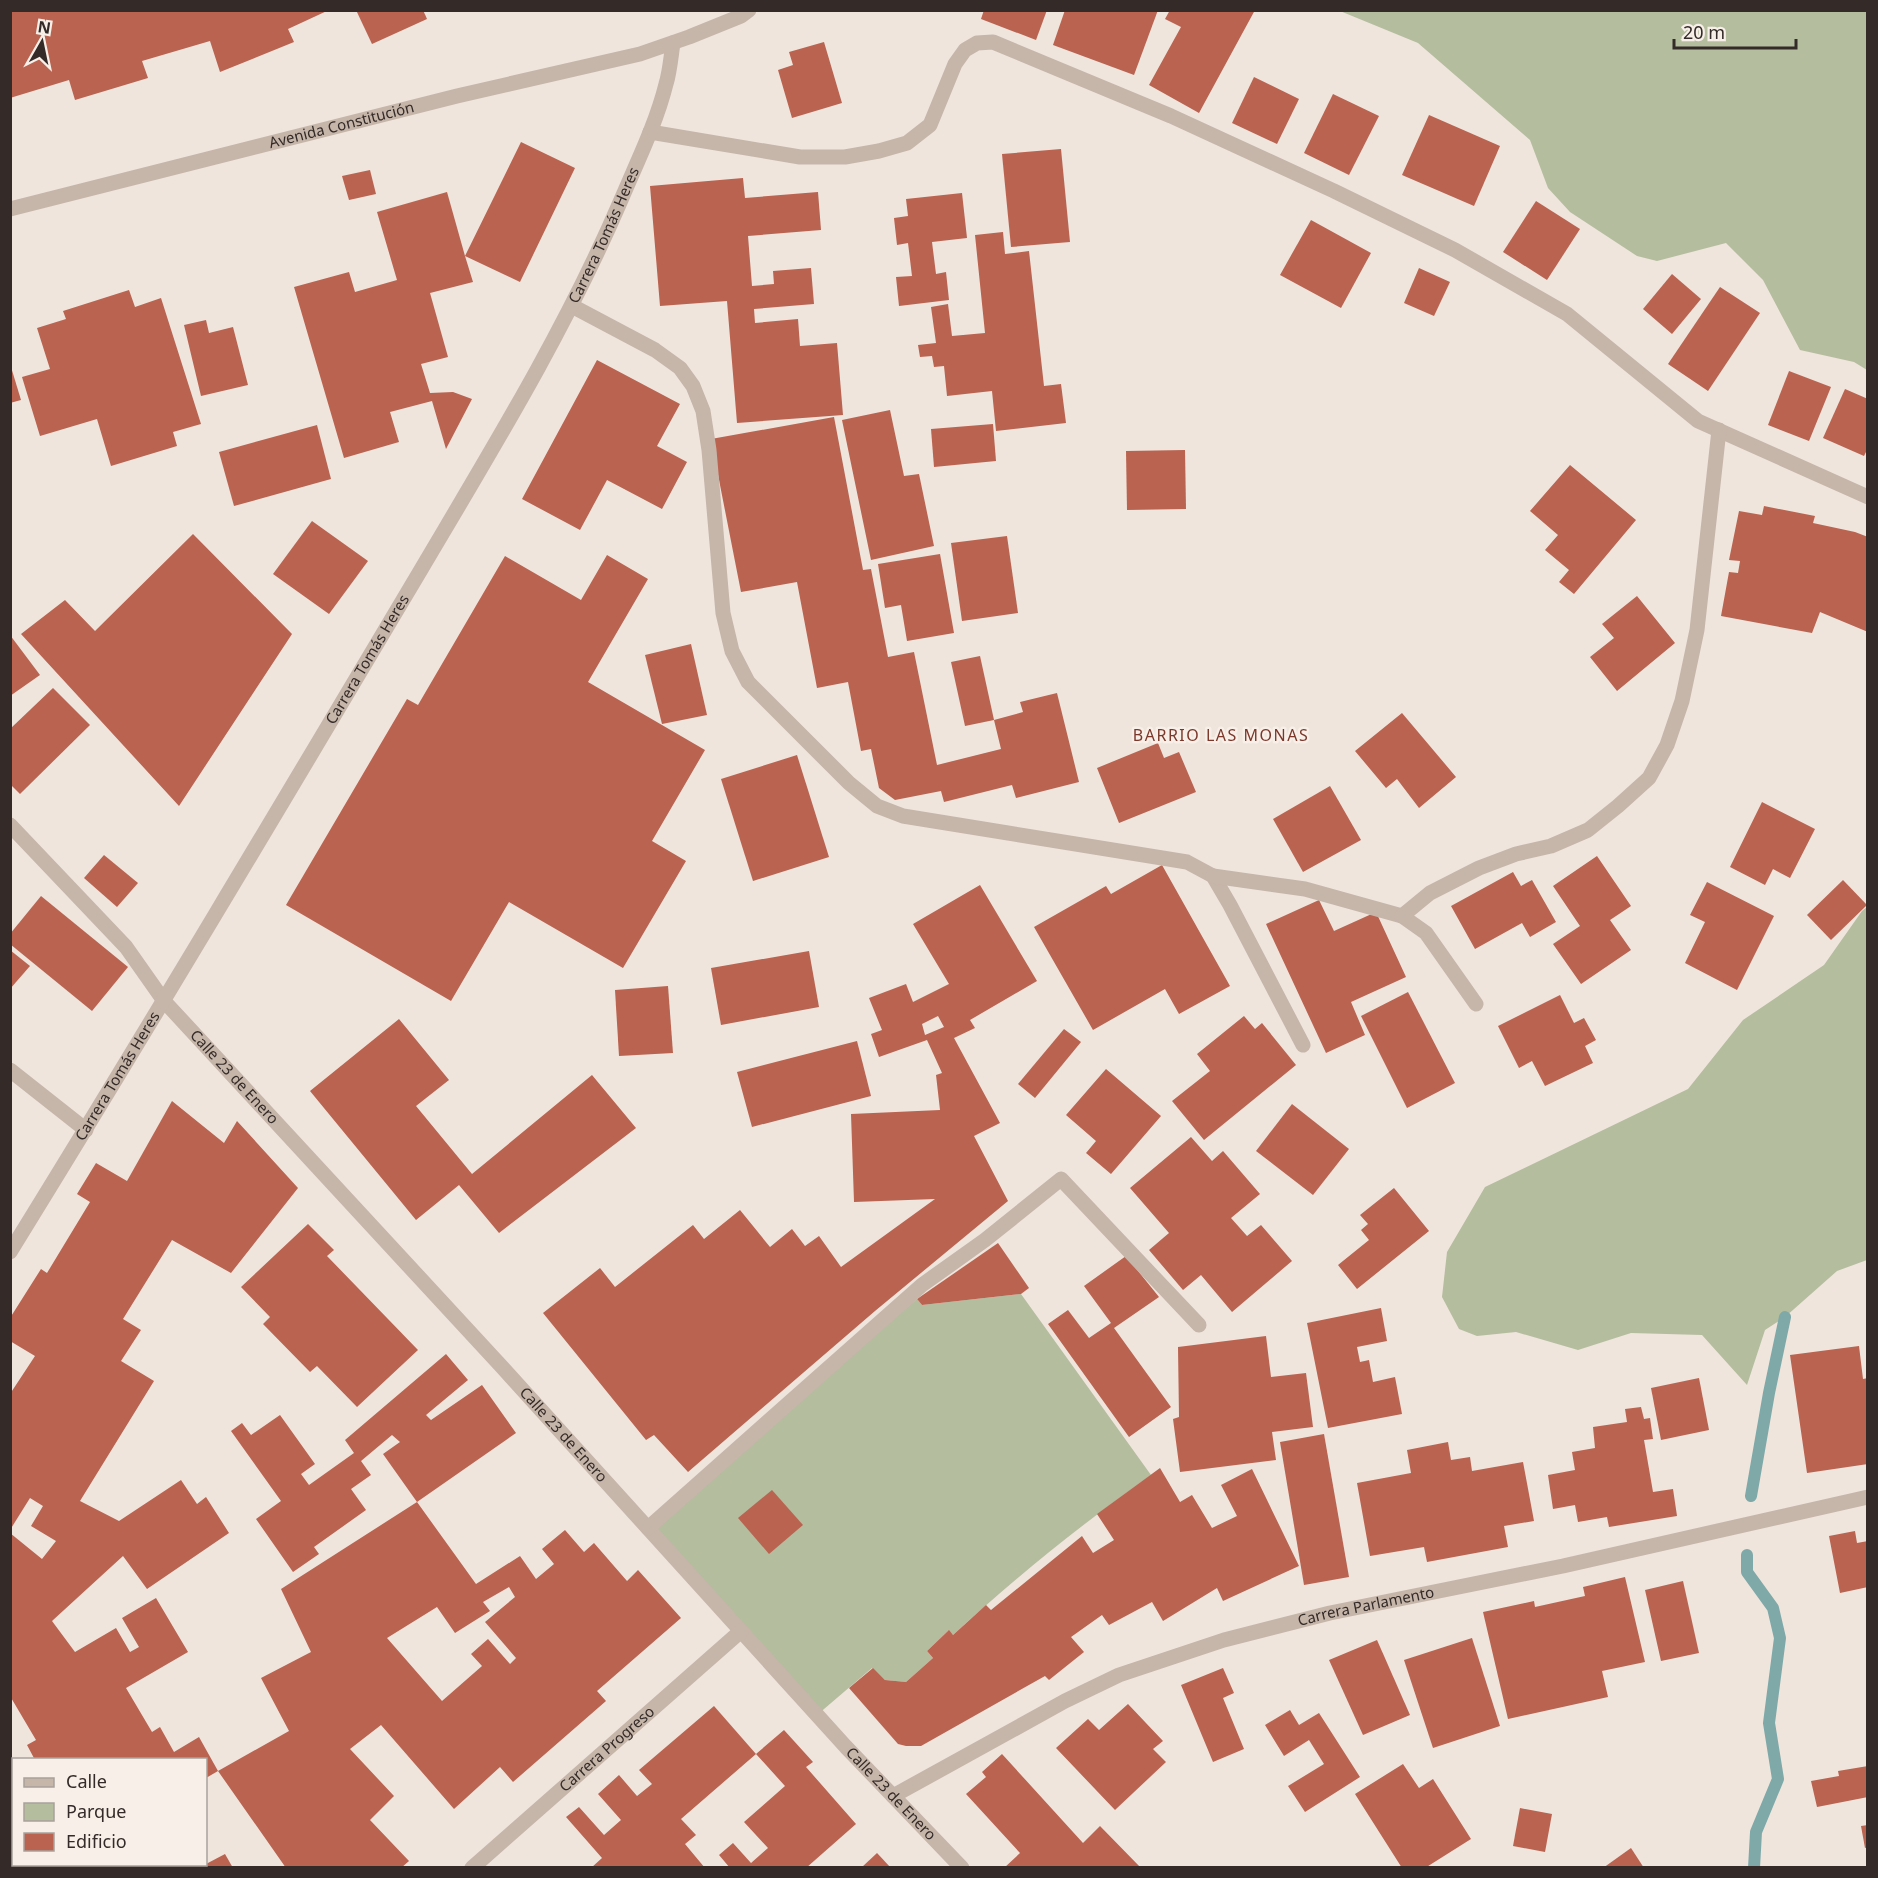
<svg xmlns="http://www.w3.org/2000/svg" width="1878" height="1878" font-family="'Noto Sans',sans-serif">
<style>
.green{fill:#b4bd9e}
.lines{fill:none;stroke-linecap:round;stroke-linejoin:round}
.stream{stroke:#7ea9a8;stroke-width:12}
.building{fill:#b96350;fill-rule:evenodd}
.service{stroke:#c6b5a9;stroke-width:15}
.minor{stroke:#c6b5a9;stroke-width:15}
.labels{text-anchor:middle;stroke-width:5;stroke-linejoin:round;paint-order:stroke}
.street-label{font-size:15px;fill:#342b28;stroke:#f7efe8}
.neighbourhood-label{font-size:16px;letter-spacing:1.5px;fill:#7b382a;stroke:#f7efe8}
</style>
<rect width="100%" height="100%" fill="#efe5dc"/>
<g class="green">
<polygon points="1340,11 1867,11 1867,370 1854,362 1800,350 1763,280 1726,243 1657,261 1637,256 1570,212 1548,188 1530,140 1418,43"/>
<polygon points="1867,907 1867,1260 1837,1271 1785,1317 1765,1330 1747,1385 1702,1335 1631,1333 1578,1350 1516,1332 1477,1336 1459,1329 1442,1297 1447,1252 1485,1187 1688,1089 1743,1020 1824,965 1862,911"/>
<path d="M1021 1294 1151 1475C1082 1524 1016 1577 953 1635L948 1631 927 1651 933 1658 906 1682 885 1680 872 1668 817 1715 648 1528 917 1299 922 1305Z"/>
</g>
<g class="lines">
<g class="stream">
<polyline points="1751,1496 1769,1393 1785,1317"/>
<polyline points="1747,1555 1747,1572 1773,1608 1780,1638 1769,1723 1778,1779 1756,1832 1754,1868"/>
</g>
</g>
<g class="building">
<polygon points="10,10 329,10 288,29 294,42 220,72 210,41 142,61 148,78 75,100 69,80 10,98"/>
<polygon points="356,10 423,10 427,19 372,44"/>
<polygon points="984,10 1047,10 1036,40 981,19"/>
<polygon points="1065,10 1158,10 1134,75 1053,45"/>
<polygon points="1170,10 1255,10 1199,113 1149,85 1181,27 1165,19"/>
<polygon points="824,42 842,103 792,118 778,70 793,65 789,52"/>
<polygon points="1254,77 1299,99 1277,144 1232,123"/>
<polygon points="1333,94 1379,116 1349,175 1304,153"/>
<polygon points="1429,115 1500,146 1474,206 1402,175"/>
<polygon points="521,142 575,168 520,282 465,256 473,282 430,293 448,357 421,364 430,393 453,392 472,399 446,449 432,401 390,412 399,442 344,458 294,287 349,272 355,292 397,280 377,212 447,192 465,256"/>
<polygon points="1061,149 1070,242 1011,247 1002,154"/>
<polygon points="370,170 376,194 349,200 342,176"/>
<polygon points="743,178 745,198 818,192 821,230 748,236 752,286 774,284 773,271 811,268 814,304 754,309 755,323 798,319 800,346 837,343 843,415 737,423 727,301 660,306 650,186"/>
<polygon points="962,193 967,238 932,242 936,274 946,272 949,300 899,306 896,277 912,276 908,243 897,245 894,218 908,216 906,199"/>
<polygon points="1536,201 1580,229 1547,280 1503,252"/>
<polygon points="1311,220 1371,253 1341,308 1280,275"/>
<polygon points="1003,232 1005,254 1029,251 1044,386 1061,384 1066,423 996,431 992,391 947,396 944,366 934,367 932,356 920,357 918,345 936,343 931,307 948,304 952,336 985,333 975,235"/>
<polygon points="1419,268 1450,282 1434,316 1404,303"/>
<polygon points="1672,274 1701,299 1672,334 1643,309"/>
<polygon points="1720,287 1760,313 1708,391 1668,364"/>
<polygon points="129,290 135,307 161,298 201,424 173,432 177,446 111,466 97,419 40,436 22,377 50,369 37,328 66,319 63,311"/>
<polygon points="206,320 209,333 233,327 248,385 201,396 184,325"/>
<polygon points="597,360 680,404 657,446 687,462 662,509 607,480 580,530 522,499"/>
<polygon points="11,367 21,400 10,403 10,368"/>
<polygon points="1789,371 1831,387 1809,441 1768,425"/>
<polygon points="1845,389 1868,399 1868,448 1864,456 1823,438"/>
<polygon points="890,410 904,476 919,474 934,546 871,560 842,420"/>
<polygon points="834,417 863,570 871,569 888,657 914,652 937,765 1001,749 994,720 1023,712 1020,702 1057,693 1079,782 1016,798 1012,785 944,802 941,791 895,800 879,788 871,749 861,751 848,682 817,688 797,582 741,592 711,439"/>
<polygon points="993,424 996,461 934,467 931,429"/>
<polygon points="317,425 331,479 234,506 219,452"/>
<polygon points="1185,450 1186,509 1127,510 1126,451"/>
<polygon points="1570,465 1636,520 1574,594 1559,582 1569,570 1545,550 1558,535 1530,511"/>
<polygon points="1764,506 1815,516 1813,523 1855,532 1868,537 1868,632 1820,612 1812,633 1721,616 1729,572 1738,573 1740,561 1729,560 1739,511 1762,515"/>
<polygon points="312,521 368,561 329,614 273,574"/>
<polygon points="193,534 292,634 179,806 21,634 65,600 95,631"/>
<polygon points="1007,536 1018,613 962,621 951,543"/>
<polygon points="940,554 954,633 907,641 901,605 885,608 878,564"/>
<polygon points="607,555 648,579 588,682 705,750 652,841 686,861 623,968 509,902 451,1001 286,905 407,699 418,705 505,556 581,600"/>
<polygon points="1637,596 1675,643 1617,691 1590,657 1614,638 1602,624"/>
<polygon points="10,635 40,675 10,696"/>
<polygon points="691,644 707,715 662,724 645,655"/>
<polygon points="980,656 994,720 965,726 951,662"/>
<polygon points="53,688 90,725 20,794 10,784 10,729"/>
<polygon points="1402,713 1456,777 1419,808 1397,779 1386,788 1355,751"/>
<polygon points="1158,743 1164,758 1179,752 1196,792 1119,823 1097,768"/>
<polygon points="797,755 829,857 753,881 721,779"/>
<polygon points="1330,786 1361,840 1303,872 1273,819"/>
<polygon points="1762,802 1815,829 1790,878 1773,869 1765,885 1730,867"/>
<polygon points="104,855 138,883 117,907 84,878"/>
<polygon points="1597,856 1631,906 1610,920 1631,950 1581,984 1553,944 1580,926 1553,886"/>
<polygon points="1162,865 1230,986 1179,1014 1165,989 1093,1030 1034,927 1106,886 1111,894"/>
<polygon points="1513,872 1521,886 1532,880 1556,922 1530,937 1522,923 1475,949 1451,906"/>
<polygon points="1843,880 1867,905 1831,940 1807,915"/>
<polygon points="1707,882 1774,916 1737,990 1685,963 1705,922 1690,915"/>
<path d="M980 885 1037 981 970 1020 975 1028 954 1038 1000 1123 974 1136 1008 1201 875 1311 688 1472 654 1435 646 1440 543 1313 600 1268 615 1287 693 1225 704 1239 740 1210 770 1247 792 1229 805 1246 819 1236 841 1267 935 1199 854 1202 851 1114 940 1110 936 1075 942 1073 927 1040 879 1057 871 1034 882 1030 869 998 906 984 913 1002 949 984 913 924ZM938 1016 944 1027 925 1035 922 1024Z"/>
<polygon points="41,896 128,967 92,1011 10,944 10,934"/>
<polygon points="1319,900 1334,931 1376,912 1406,977 1351,1002 1365,1035 1326,1053 1266,924"/>
<polygon points="10,950 30,966 10,989"/>
<polygon points="809,951 819,1007 721,1025 711,968"/>
<polygon points="668,986 673,1053 619,1056 615,990"/>
<polygon points="1408,992 1455,1083 1407,1108 1361,1016"/>
<polygon points="1560,995 1574,1023 1584,1018 1596,1040 1585,1046 1593,1063 1545,1086 1532,1061 1519,1068 1498,1026"/>
<polygon points="1244,1016 1255,1029 1262,1023 1296,1065 1204,1140 1172,1101 1210,1071 1197,1054"/>
<polygon points="399,1019 449,1080 416,1106 472,1174 592,1075 636,1128 499,1233 459,1185 416,1220 310,1091"/>
<polygon points="1064,1029 1081,1042 1035,1098 1018,1084"/>
<polygon points="857,1041 871,1096 752,1127 737,1072"/>
<polygon points="1106,1069 1161,1116 1111,1174 1086,1153 1096,1141 1066,1115"/>
<polygon points="172,1101 224,1143 237,1121 298,1188 231,1273 172,1240 123,1319 141,1330 121,1361 154,1381 80,1501 119,1521 181,1480 197,1504 206,1497 229,1533 147,1589 123,1556 52,1621 75,1652 116,1628 130,1652 139,1647 122,1618 156,1598 188,1652 126,1688 152,1732 160,1727 174,1752 199,1737 218,1771 206,1778 206,1760 35,1760 27,1745 36,1740 10,1696 10,1533 42,1559 56,1541 31,1526 43,1506 30,1498 10,1530 10,1394 35,1356 10,1341 10,1318 41,1269 47,1273 90,1202 77,1194 96,1163 127,1181"/>
<polygon points="1292,1104 1349,1149 1313,1195 1256,1151"/>
<polygon points="1191,1137 1212,1161 1223,1151 1260,1194 1231,1218 1247,1236 1261,1225 1292,1261 1232,1312 1201,1275 1183,1290 1149,1250 1169,1233 1130,1188"/>
<polygon points="1394,1188 1429,1231 1357,1289 1338,1265 1369,1240 1361,1230 1368,1224 1360,1215"/>
<polygon points="308,1224 334,1250 327,1256 418,1350 357,1407 317,1366 310,1372 263,1324 270,1317 241,1287"/>
<polygon points="998,1243 1029,1288 1021,1294 922,1305 917,1299"/>
<polygon points="1126,1256 1159,1297 1114,1328 1171,1407 1129,1437 1048,1324 1068,1310 1089,1338 1111,1323 1084,1286"/>
<polygon points="1381,1308 1387,1341 1357,1347 1360,1362 1369,1360 1373,1382 1395,1377 1402,1414 1328,1428 1307,1323"/>
<polygon points="1266,1336 1271,1377 1306,1373 1313,1427 1272,1432 1276,1460 1180,1472 1173,1419 1179,1417 1178,1347"/>
<polygon points="1859,1346 1863,1379 1868,1378 1868,1464 1807,1473 1790,1355"/>
<polygon points="446,1354 468,1380 426,1415 431,1420 482,1385 516,1433 417,1502 383,1454 400,1442 392,1435 361,1461 371,1475 351,1489 366,1510 314,1547 319,1554 293,1572 256,1519 281,1501 231,1431 242,1423 251,1435 280,1415 315,1464 301,1474 309,1485 354,1453 345,1440"/>
<polygon points="1699,1378 1709,1430 1661,1440 1651,1388"/>
<polygon points="1641,1407 1644,1419 1650,1418 1653,1439 1644,1440 1653,1492 1673,1489 1677,1516 1609,1527 1607,1517 1578,1522 1575,1505 1553,1509 1548,1475 1575,1470 1572,1452 1595,1448 1593,1427 1627,1422 1625,1409"/>
<polygon points="1324,1434 1349,1577 1304,1585 1280,1442"/>
<polygon points="1448,1442 1451,1460 1470,1457 1472,1471 1523,1462 1534,1521 1504,1526 1508,1547 1427,1562 1424,1547 1370,1556 1357,1483 1411,1473 1407,1450"/>
<polygon points="1160,1468 1180,1502 1192,1495 1212,1528 1237,1516 1221,1485 1252,1469 1299,1566 1223,1601 1217,1588 1163,1621 1152,1602 1109,1625 1102,1615 1071,1637 1084,1652 1049,1680 1045,1676 921,1746 906,1746 898,1744 849,1688 873,1668 885,1680 906,1682 933,1658 927,1651 949,1630 953,1635 986,1605 991,1610 1082,1536 1093,1553 1114,1540 1097,1514"/>
<polygon points="772,1490 803,1525 769,1554 738,1518"/>
<path d="M417 1502 476 1584 520 1556 536 1579 554 1564 542 1549 565 1530 584 1552 594 1543 627 1581 638 1570 681 1618 597 1691 606 1701 513 1782 500 1767 454 1809 381 1725 350 1749 394 1796 370 1820 409 1861 401 1868H286L218 1771 289 1731 261 1678 311 1652 281 1589ZM509 1587 515 1597 485 1622 516 1658 510 1664 488 1639 471 1654 482 1666 442 1701 387 1638 437 1607 455 1633 490 1611 483 1602Z"/>
<polygon points="1855,1531 1857,1543 1868,1541 1868,1587 1840,1593 1829,1536"/>
<polygon points="1625,1577 1645,1662 1602,1671 1608,1697 1508,1719 1483,1612 1534,1601 1535,1607 1585,1596 1583,1587"/>
<polygon points="1683,1581 1699,1653 1661,1661 1645,1590"/>
<polygon points="1472,1638 1500,1726 1433,1748 1404,1660"/>
<polygon points="1377,1640 1410,1715 1363,1735 1329,1660"/>
<polygon points="1223,1668 1234,1693 1223,1698 1244,1749 1213,1762 1181,1685"/>
<polygon points="1128,1704 1163,1741 1153,1749 1166,1762 1115,1810 1056,1748 1088,1719 1099,1730"/>
<polygon points="714,1706 756,1754 681,1819 696,1835 685,1844 705,1868 591,1868 602,1858 566,1817 579,1807 604,1835 621,1820 598,1794 619,1775 637,1796 652,1784 639,1770"/>
<polygon points="1290,1710 1299,1725 1319,1713 1360,1777 1305,1812 1288,1786 1324,1764 1309,1740 1284,1756 1265,1725"/>
<polygon points="784,1730 813,1762 806,1767 856,1824 806,1868 730,1868 719,1855 733,1843 751,1863 768,1848 744,1822 785,1786 756,1754"/>
<polygon points="1002,1754 1083,1843 1100,1826 1141,1868 1004,1868 1020,1853 966,1794 986,1777 982,1772"/>
<polygon points="1403,1764 1419,1788 1433,1779 1471,1839 1425,1868 1402,1868 1355,1794"/>
<polygon points="1868,1766 1868,1797 1817,1807 1811,1781 1839,1776 1838,1771"/>
<polygon points="1520,1808 1552,1814 1545,1852 1513,1846"/>
<polygon points="1868,1825 1868,1847 1865,1848 1861,1826"/>
<polygon points="1631,1848 1644,1868 1603,1868"/>
<polygon points="877,1853 891,1868 861,1868"/>
<polygon points="225,1854 233,1868 200,1868 206,1864"/>
<polygon points="116,1864 177,1864 179,1868 118,1868"/>
</g>
<g class="lines">
<polyline class="service" points="10,1070 86,1130"/>
<g class="minor">
<polyline points="650,132 800,157 845,157 879,151 907,143 930,125 955,64 965,50 977,43 993,42 1171,116 1334,191 1455,250 1567,314 1698,421 1868,497"/>
<path id="s1" d="M10 209 457 96 640 54 689 37 741 16 749 10"/>
<polyline points="572,306 655,350 680,368 693,386 703,411 709,450 723,613 732,651 748,682 849,783 877,806 903,816 1187,862 1213,876 1230,905 1303,1045"/>
<path id="s2" d="M10 825 126 947 164 1001 502 1367 846 1747 962 1868"/>
<polyline points="1213,876 1305,889 1402,916 1426,933 1476,1004"/>
<polyline points="1402,916 1430,893 1479,868 1516,854 1551,846 1588,830 1618,806 1649,778 1667,745 1682,701 1697,630 1719,430"/>
<path id="s3" d="M10 1252C149 1027 284 800 419 573 491 451 565 331 621 200 637 162 656 124 666 84 670 71 671 56 673 43"/>
<polyline points="648,1528 922,1285 985,1240 1061,1179 1199,1325"/>
<polyline points="10,1781 14,1786"/>
<path id="s4" d="M893 1796 1065 1701 1119 1675 1224 1640 1330 1613 1563 1566 1868 1497"/>
<polyline points="64,1864 66,1868"/>
<path id="s5" d="M472 1868 741 1631"/>
</g>
</g>
<g class="labels">
<g class="street-label">
<text dy="5" stroke="none"><textPath href="#s1" startOffset="342">Avenida Constitución</textPath></text>
<text dy="5" stroke="none"><textPath href="#s3" startOffset="1178">Carrera Tomás Heres</textPath></text>
<text dy="5" stroke="none"><textPath href="#s3" startOffset="692">Carrera Tomás Heres</textPath></text>
<text dy="5" stroke="none"><textPath href="#s2" startOffset="338">Calle 23 de Enero</textPath></text>
<text dy="5" stroke="none"><textPath href="#s3" startOffset="206">Carrera Tomás Heres</textPath></text>
<text dy="5" stroke="none"><textPath href="#s2" startOffset="824">Calle 23 de Enero</textPath></text>
<text dy="5" stroke="none"><textPath href="#s4" startOffset="513">Carrera Parlamento</textPath></text>
<text dy="5" stroke="none"><textPath href="#s5" startOffset="180">Carrera Progreso</textPath></text>
<text dy="5" stroke="none"><textPath href="#s2" startOffset="1310">Calle 23 de Enero</textPath></text>
</g>
<g class="neighbourhood-label">
<text x="1221" y="741">BARRIO LAS MONAS</text>
</g>
</g>
<rect width="1878" height="1878" fill="none" stroke="#342b28" stroke-width="24"/>
<rect x="12" y="1758" width="195" height="108" fill="#f7efe8" stroke="#a9a19b" stroke-width="1.5"/>
<rect x="24" y="1778" width="30" height="9" fill="#c6b5a9" stroke="#a9a19b" stroke-width="1.5"/>
<text x="66" y="1788" font-size="18" fill="#342b28">Calle</text>
<rect x="24" y="1803" width="30" height="18" fill="#b4bd9e" stroke="#a9a19b" stroke-width="1.5"/>
<text x="66" y="1818" font-size="18" fill="#342b28">Parque</text>
<rect x="24" y="1833" width="30" height="18" fill="#b96350" stroke="#a9a19b" stroke-width="1.5"/>
<text x="66" y="1848" font-size="18" fill="#342b28">Edificio</text>
<g transform="translate(42 42) rotate(9)" stroke="#f7efe8" stroke-width="4.5" paint-order="stroke">
<path d="M0-4.5L10 22L0 15L-10 22Z" fill="#342b28"/>
<text y="-9" font-size="16" font-weight="bold" text-anchor="middle" fill="#342b28">N</text>
</g>
<path d="M1674 39v9h122v-9" fill="none" stroke="#342b28" stroke-width="3"/>
<text x="1683" y="39" font-size="18" fill="#342b28" stroke="#f7efe8" stroke-width="4.5" paint-order="stroke">20 m</text>
</svg>
